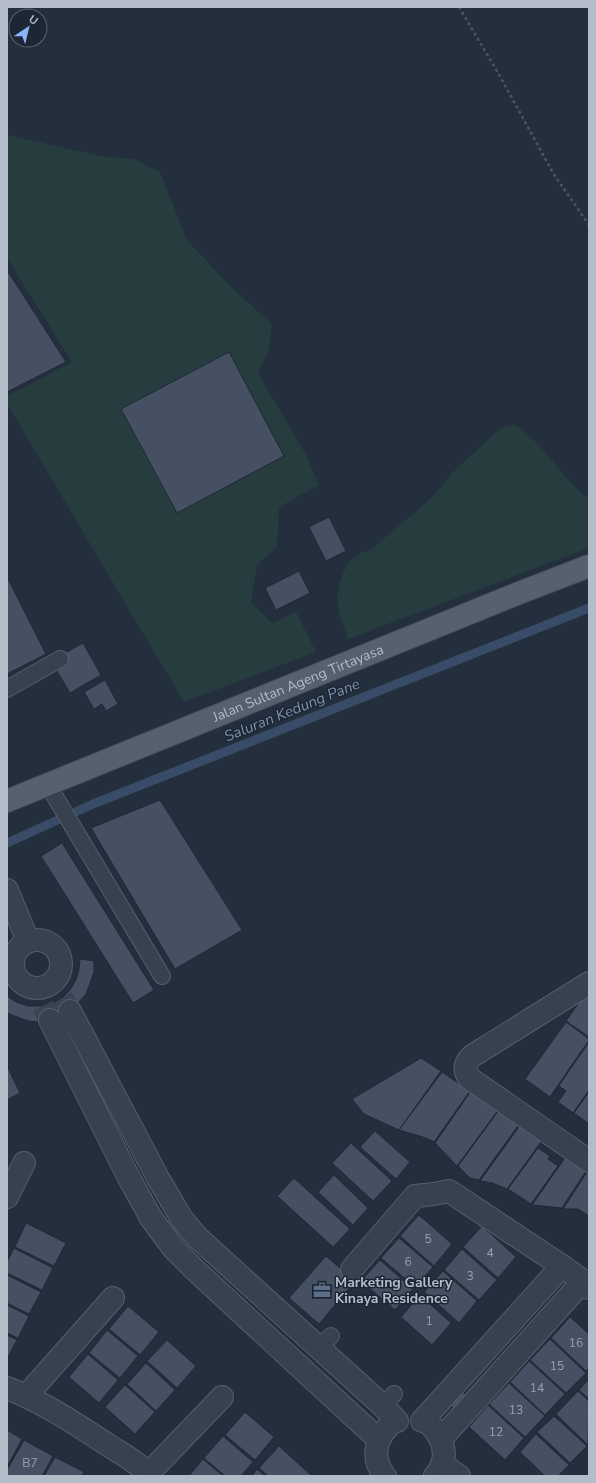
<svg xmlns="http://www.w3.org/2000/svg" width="596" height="1483" font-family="'Nunito Sans',sans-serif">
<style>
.green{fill:#263c3f}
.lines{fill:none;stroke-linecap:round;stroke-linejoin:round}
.stream{stroke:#394c67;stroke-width:9}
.building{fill:#455162;stroke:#1f2835}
.street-tunnel{stroke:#3a4453;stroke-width:22;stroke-dasharray:22 11;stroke-linecap:butt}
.lane-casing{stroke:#565f6c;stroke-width:18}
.street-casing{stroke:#565f6c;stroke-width:24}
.primary-casing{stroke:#414a57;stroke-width:24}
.path{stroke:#44595c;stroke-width:2.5;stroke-dasharray:3 3;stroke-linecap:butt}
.lane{stroke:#38414e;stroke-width:16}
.street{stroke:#38414e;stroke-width:22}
.primary{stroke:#56606e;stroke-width:22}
.labels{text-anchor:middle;stroke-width:3;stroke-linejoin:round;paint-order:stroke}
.number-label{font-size:12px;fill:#98a1af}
.street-label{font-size:14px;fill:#b4bcc9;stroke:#1d2633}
.poi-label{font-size:14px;font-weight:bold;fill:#b4bcc9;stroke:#1d2633;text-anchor:start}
.water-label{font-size:15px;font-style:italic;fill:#7c92b1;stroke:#1d2633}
</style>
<rect width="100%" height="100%" fill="#242f3e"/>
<g class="green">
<polygon points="7,135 101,156 133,159 160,172 187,240 229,285 272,324 269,349 258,374 305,453 319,485 279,507 277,547 257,565 251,602 272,623 296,612 316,652 184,702 7,404 7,396 72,362 7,258"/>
<path d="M515 425C545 444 561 478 589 499V548L348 639 339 613 337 599 339 585 343 573 350 561 361 553 374 548 394 529 416 512 436 493 452 473 501 428Z"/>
</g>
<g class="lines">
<polyline class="stream" points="7,843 93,804 589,608"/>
</g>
<g class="building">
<polygon points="7,270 66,362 7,392"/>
<polygon points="229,352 284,456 177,513 121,409"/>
<polygon points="329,517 346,551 326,561 309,527"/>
<polygon points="299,571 310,593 276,610 265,588"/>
<polygon points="7,577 46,654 7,674"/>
<polygon points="83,643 101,675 70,693 51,661"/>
<polygon points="105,680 118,704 106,711 102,704 94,709 84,692"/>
<polygon points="160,800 242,930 175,969 91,828"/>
<polygon points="62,843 154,990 133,1003 41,856"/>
<polygon points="80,959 94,961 94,972 86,994 71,1011 62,1016 50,1020 39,1022 28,1021 7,1013 7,996 16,1002 28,1006 47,1006 61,999 70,990 76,980 79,969"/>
<polygon points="585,994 589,996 589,1037 566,1021"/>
<polygon points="61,999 69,1016 55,1022 47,1006"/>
<polygon points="566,1022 589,1039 589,1040 550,1097 525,1079"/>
<polygon points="589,1042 589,1090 573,1113 558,1102 566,1091 559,1086 551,1097"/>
<polygon points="421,1058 441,1071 399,1130 364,1114 352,1099"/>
<polygon points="7,1066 20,1093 7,1100"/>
<polygon points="442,1072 470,1091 434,1142 426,1138 399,1130"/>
<polygon points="471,1091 499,1109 457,1166 435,1143"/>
<polygon points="589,1092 589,1124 574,1113"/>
<polygon points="499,1110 520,1123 479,1180 470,1178 458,1166"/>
<polygon points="521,1124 543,1139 507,1189 492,1183 480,1181"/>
<polygon points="375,1131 410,1162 396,1179 360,1147"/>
<polygon points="351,1143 392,1181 373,1201 332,1163"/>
<polygon points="538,1148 550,1156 548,1159 558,1166 531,1204 508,1189"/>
<polygon points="567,1155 588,1168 562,1208 532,1205"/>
<polygon points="589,1169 589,1216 578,1209 563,1209"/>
<polygon points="334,1175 368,1208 353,1225 318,1192"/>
<polygon points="294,1178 350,1229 333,1247 277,1196"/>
<polygon points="419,1215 452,1244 434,1266 400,1236"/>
<polygon points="26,1223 66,1243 54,1266 15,1247"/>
<polygon points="482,1226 516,1257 498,1278 463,1247"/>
<polygon points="399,1238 433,1267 415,1287 381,1258"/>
<polygon points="14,1248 53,1268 42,1290 7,1273 7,1262"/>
<polygon points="462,1249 497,1280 479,1300 444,1270"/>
<polygon points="326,1256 355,1281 319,1324 289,1298"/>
<polygon points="380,1260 413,1289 395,1310 361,1281"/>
<polygon points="443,1271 477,1301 459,1323 424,1292"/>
<polygon points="7,1275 41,1292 29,1314 7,1303"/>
<polygon points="420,1295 451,1323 432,1345 401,1317"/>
<polygon points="7,1305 29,1316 18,1338 7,1333"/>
<polygon points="128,1306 159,1332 140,1355 109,1329"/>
<polygon points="570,1317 589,1334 589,1368 586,1371 551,1338"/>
<polygon points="107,1330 138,1356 120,1378 89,1353"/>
<polygon points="7,1335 17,1340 7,1359"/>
<polygon points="550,1339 586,1373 566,1393 530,1360"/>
<polygon points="167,1340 196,1366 177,1388 147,1361"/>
<polygon points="88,1354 118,1380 99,1403 69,1377"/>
<polygon points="529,1361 565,1394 545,1415 510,1382"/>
<polygon points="146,1363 175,1390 156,1411 127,1384"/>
<polygon points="589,1379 589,1399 579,1390"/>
<polygon points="509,1383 545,1416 525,1437 489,1404"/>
<polygon points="125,1385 155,1412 135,1434 105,1407"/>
<polygon points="458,1388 471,1400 459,1413 446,1402"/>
<polygon points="578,1391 589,1401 588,1445 556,1414"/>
<polygon points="488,1405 524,1438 505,1460 469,1427"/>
<polygon points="245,1412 274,1437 255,1460 225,1435"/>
<polygon points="554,1416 587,1446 570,1463 537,1432"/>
<polygon points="7,1430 22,1439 7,1467"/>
<polygon points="536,1434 569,1465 558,1476 545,1476 520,1452"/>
<polygon points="223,1436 253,1462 241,1476 225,1476 204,1458"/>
<polygon points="24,1440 53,1456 42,1476 7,1476 7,1470"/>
<polygon points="279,1446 312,1476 268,1476 259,1468"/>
<polygon points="55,1457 84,1472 82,1476 44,1476"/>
<polygon points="203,1459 223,1476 189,1476"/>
<polygon points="257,1469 265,1476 252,1476"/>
</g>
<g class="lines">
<g class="street-tunnel">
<polyline points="62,998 70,1011"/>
<polyline points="43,1006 50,1020"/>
</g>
<g class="lane-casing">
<g id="lane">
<polyline points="7,689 60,659"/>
<polyline points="48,785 162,976"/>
<polyline points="319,1348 331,1336"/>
<polyline points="383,1406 394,1394"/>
</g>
</g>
<g class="street-casing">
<g id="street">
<polyline points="7,890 28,941"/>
<circle cx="37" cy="964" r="24"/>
<path d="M589 983 472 1056C465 1063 463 1069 469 1078L589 1161"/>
<polyline points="70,1011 158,1178 182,1219 197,1237 383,1406 397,1421"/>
<polyline points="50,1020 129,1178 151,1218 174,1249 195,1270 378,1439"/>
<polyline points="7,1197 24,1163"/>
<polyline points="352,1269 415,1196 434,1194 449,1191 562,1266 583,1281 589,1288"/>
<path d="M7 1388C43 1402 76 1424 108 1445 122 1454 139 1463 150 1476"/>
<polyline points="26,1396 113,1298"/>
<polyline points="422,1421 562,1266"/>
<path d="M432 1427C445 1440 449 1462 435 1476"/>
<polyline points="441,1439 583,1281"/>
<polyline points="442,1464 459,1476"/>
<polyline points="148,1474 222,1397"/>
<path d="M385 1476C372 1461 374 1441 388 1427"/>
</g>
</g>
<g class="primary-casing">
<g id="primary">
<path id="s1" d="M7 801 519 593 589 566"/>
</g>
</g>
<polyline class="path" points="459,7 501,78 553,173 589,225"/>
<use href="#lane" class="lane"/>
<use href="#street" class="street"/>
<use href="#primary" class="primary"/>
</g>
<defs>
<g id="office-bare" transform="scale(1.38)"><path d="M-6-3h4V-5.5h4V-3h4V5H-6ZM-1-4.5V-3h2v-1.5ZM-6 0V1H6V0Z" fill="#5c6f8a" stroke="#1d2633" stroke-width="2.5" paint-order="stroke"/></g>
</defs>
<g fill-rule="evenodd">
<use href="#office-bare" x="322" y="1290"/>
</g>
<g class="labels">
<g class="number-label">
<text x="428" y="1243">5</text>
<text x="490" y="1257">4</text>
<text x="408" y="1266">6</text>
<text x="470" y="1280">3</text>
<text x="429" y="1325">1</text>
<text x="576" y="1347">16</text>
<text x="557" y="1370">15</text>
<text x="537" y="1392">14</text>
<text x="516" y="1414">13</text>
<text x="496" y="1436">12</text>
<text x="30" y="1467">B7</text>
</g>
<g class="street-label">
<text dy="5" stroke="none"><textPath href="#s1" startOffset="314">Jalan Sultan Ageng Tirtayasa</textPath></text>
</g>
<g class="poi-label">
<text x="335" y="1287">Marketing Gallery<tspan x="335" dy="16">Kinaya Residence</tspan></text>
</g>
<g class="water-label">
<text transform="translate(292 710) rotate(-22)" y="5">Saluran Kedung Pane</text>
</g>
</g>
<rect width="596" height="1483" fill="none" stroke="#b4bcc9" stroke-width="16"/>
<g transform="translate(28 28) rotate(35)"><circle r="19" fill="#1d2633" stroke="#59626f"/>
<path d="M0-3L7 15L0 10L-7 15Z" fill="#8ab4f8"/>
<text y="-6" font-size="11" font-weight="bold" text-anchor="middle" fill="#b4bcc9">U</text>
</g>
</svg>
